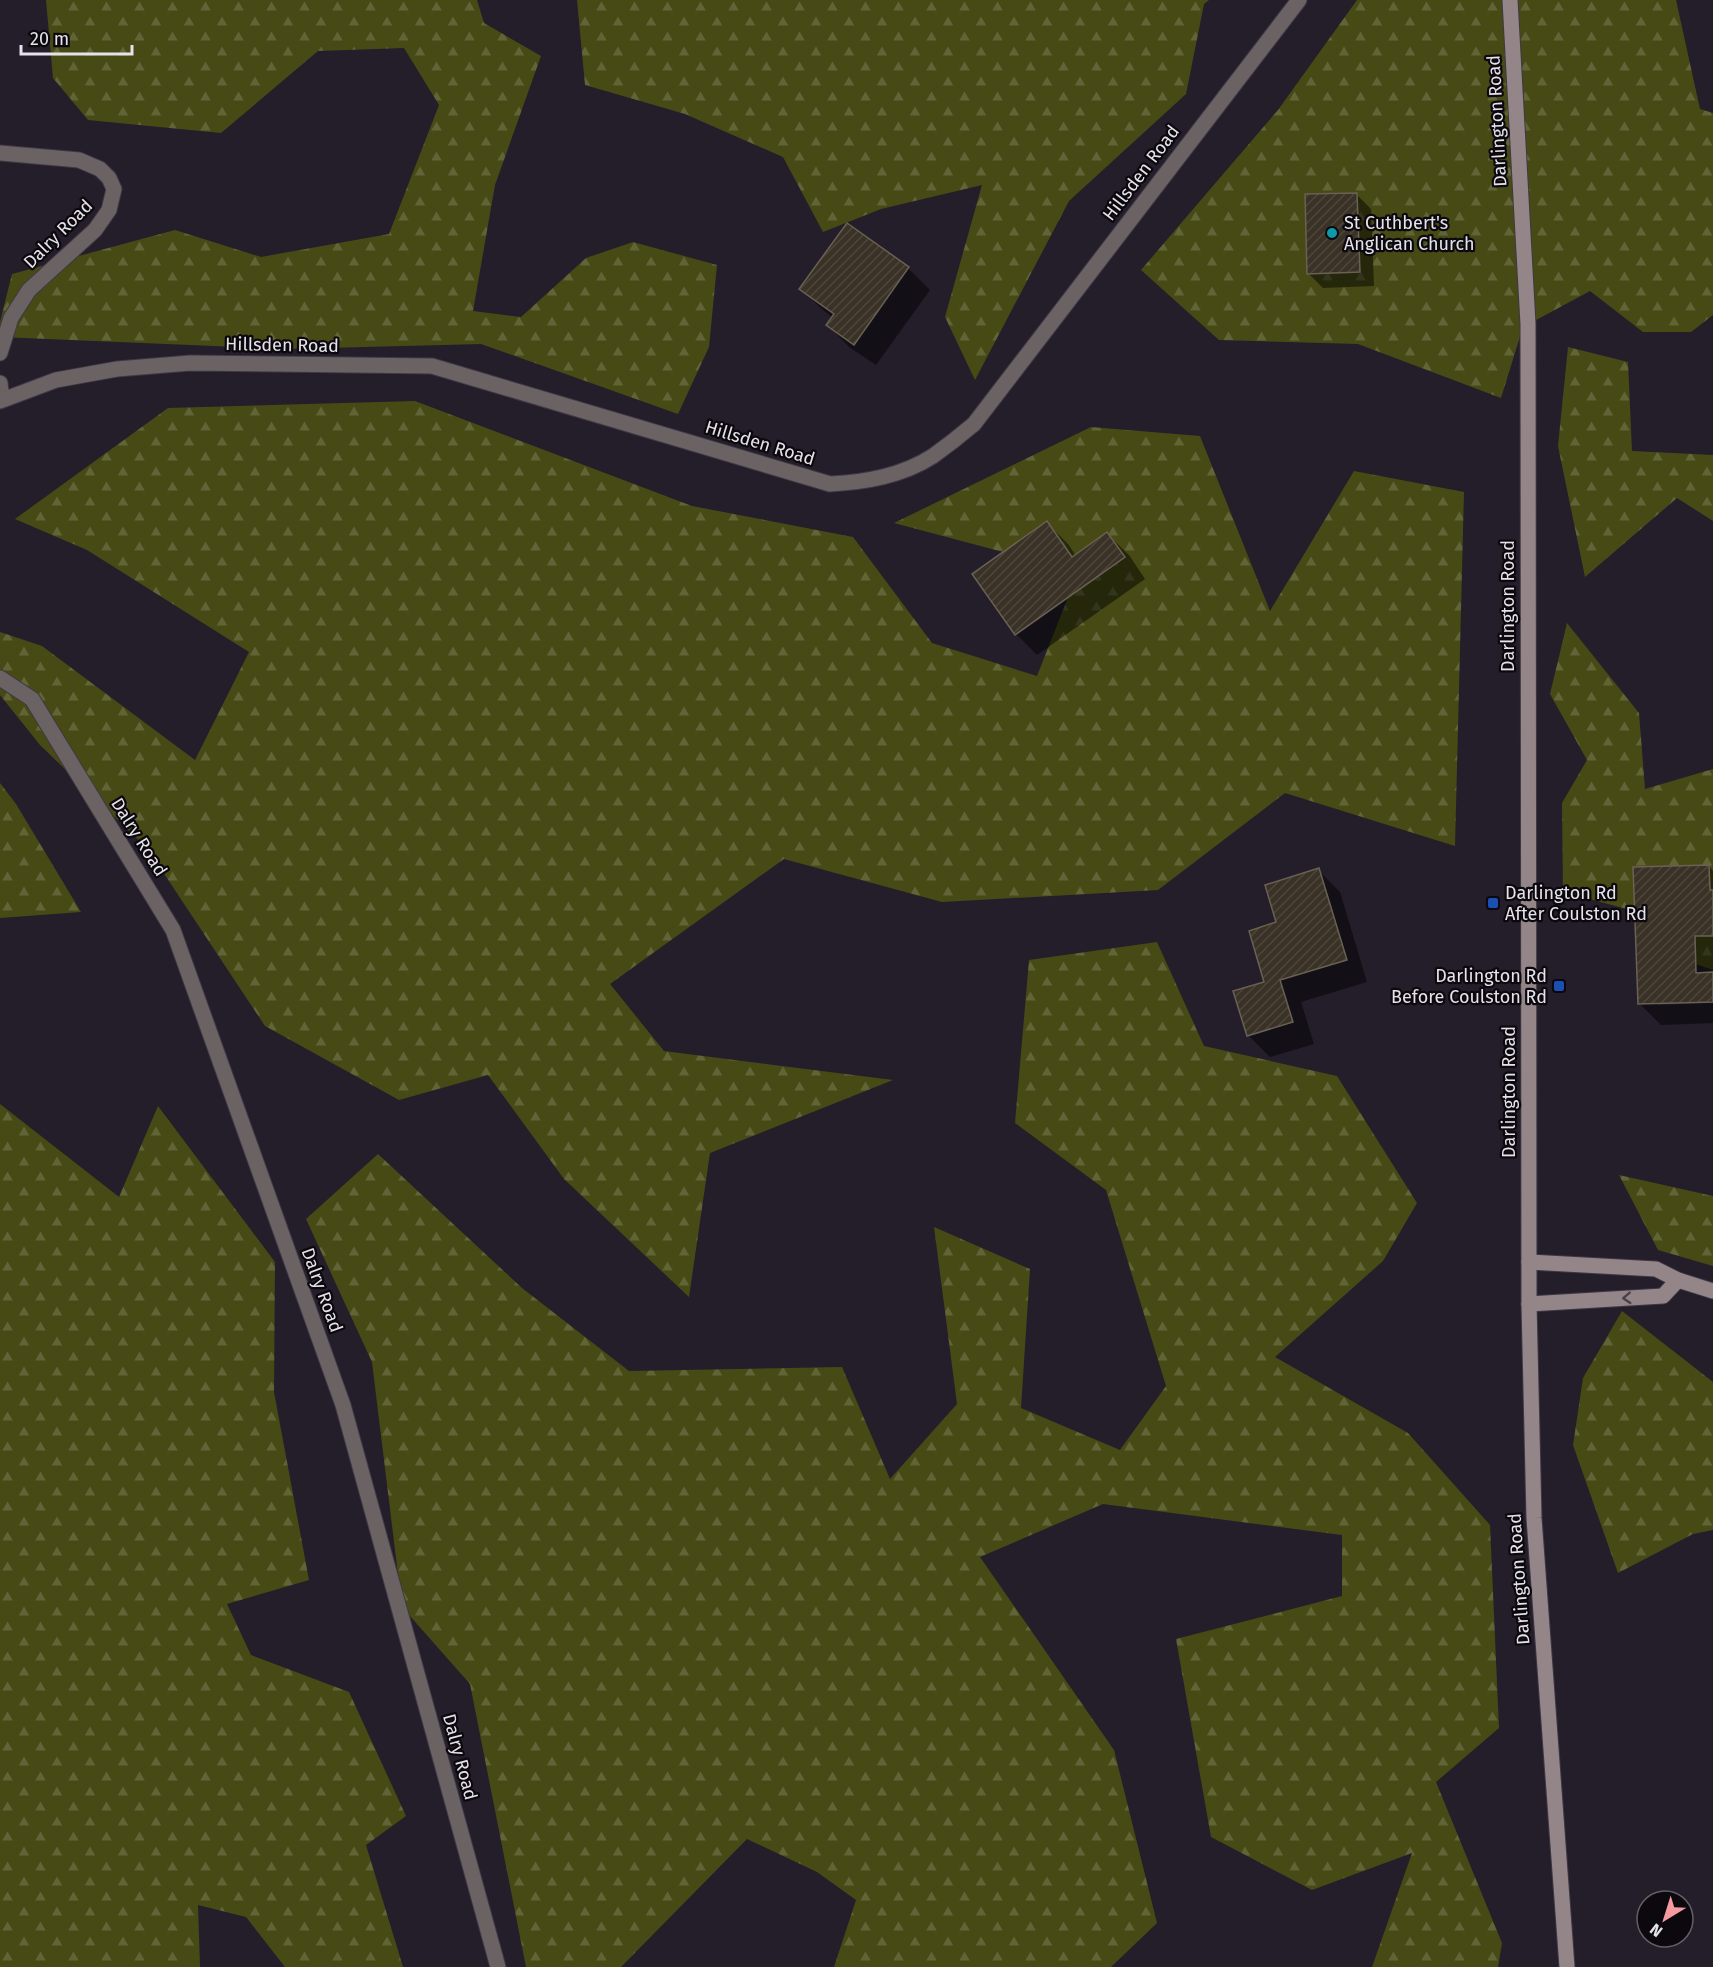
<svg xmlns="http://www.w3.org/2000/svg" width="1713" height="1967" font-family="'Fira Sans',sans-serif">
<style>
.forest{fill:url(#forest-firs)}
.shadow{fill:#0007}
.building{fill:url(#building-hatch);stroke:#6a6154;stroke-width:1.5}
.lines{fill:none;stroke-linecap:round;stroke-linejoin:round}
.street-casing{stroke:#3e3945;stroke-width:17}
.secondary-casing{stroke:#3e3945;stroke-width:17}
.street{stroke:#6a6263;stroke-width:15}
.secondary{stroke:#948688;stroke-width:15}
.oneway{stroke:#494145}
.culture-dot{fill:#0f9aa8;stroke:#0b090e;stroke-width:2}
.transit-dot{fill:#1a4fb4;stroke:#0b090e;stroke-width:2}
.labels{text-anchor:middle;stroke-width:4.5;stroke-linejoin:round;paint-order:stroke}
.street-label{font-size:18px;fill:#e5e2ea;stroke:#0b090e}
.poi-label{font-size:18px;fill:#e5e2ea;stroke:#0b090e;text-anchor:start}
</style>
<defs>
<pattern id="forest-firs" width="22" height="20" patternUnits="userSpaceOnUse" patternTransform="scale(1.5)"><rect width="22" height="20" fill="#474a14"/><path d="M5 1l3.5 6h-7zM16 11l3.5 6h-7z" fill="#616436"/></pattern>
<pattern id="building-hatch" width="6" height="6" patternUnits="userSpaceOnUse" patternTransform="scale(1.5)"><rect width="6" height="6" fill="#3a3226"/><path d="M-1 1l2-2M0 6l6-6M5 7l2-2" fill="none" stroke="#4d463b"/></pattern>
</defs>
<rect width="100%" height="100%" fill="#231e2a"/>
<g class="forest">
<polygon points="46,0 477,0 484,23 541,56 495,185 473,311 521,317 586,258 633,242 717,265 709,347 678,414 481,344 285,349 0,337 0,322 12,274 175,230 261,257 389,234 439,105 404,48 318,51 221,133 88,120 53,78"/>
<polygon points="577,0 1209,0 1204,4 1186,94 1069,201 975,380 945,317 982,185 881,209 823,232 783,157 685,114 585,85"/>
<polygon points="1357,0 1676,0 1700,109 1713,113 1713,315 1691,332 1643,332 1590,291 1523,327 1501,398 1358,344 1219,340 1141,270 1278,110"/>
<polygon points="1568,347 1628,362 1632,451 1713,455 1713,521 1677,498 1585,577 1558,446"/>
<polygon points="415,401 692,506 853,537 932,643 1037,676 1078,572 894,523 1091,427 1200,436 1270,611 1354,471 1464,492 1455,846 1285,793 1158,890 942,902 784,859 610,984 664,1051 893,1080 710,1153 689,1297 564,1179 488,1075 399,1100 265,1026 147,848 40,745 0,695 0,632 42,646 195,760 249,652 87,550 15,519 168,408"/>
<polygon points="1567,623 1639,713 1645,789 1713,769 1713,970 1690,962 1657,917 1563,892 1562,803 1587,760 1550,694"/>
<polygon points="0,783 16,804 81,912 0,918"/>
<polygon points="1157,942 1204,1046 1337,1076 1417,1203 1383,1261 1275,1357 1408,1433 1490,1525 1499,1728 1436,1782 1502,1943 1498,1967 1372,1967 1412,1853 1312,1890 1211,1837 1176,1639 1342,1596 1342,1535 1103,1504 980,1557 1114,1750 1157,1923 1111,1967 834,1967 856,1900 817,1872 747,1839 621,1967 526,1967 470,1684 402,1607 372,1362 306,1219 378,1154 522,1288 629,1371 842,1367 890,1479 957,1404 934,1227 1030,1269 1021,1408 1120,1450 1166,1386 1106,1190 1015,1123 1029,960"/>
<polygon points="0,1104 119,1197 158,1106 275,1262 274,1392 309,1580 227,1604 251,1655 349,1692 406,1816 366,1845 403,1967 285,1967 246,1917 198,1905 200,1967 0,1967"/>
<polygon points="1619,1175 1713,1196 1713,1266 1658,1250"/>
<polygon points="1622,1311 1713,1382 1713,1530 1693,1534 1618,1573 1573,1445 1583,1378"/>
</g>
<g class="shadow">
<polygon points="1356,194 1371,209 1374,286 1323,288 1309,274"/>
<polygon points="847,225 908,268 930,290 876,365 849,347 828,325 833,318 823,310 801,289"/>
<polygon points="1047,523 1068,544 1076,556 1107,534 1129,555 1145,579 1037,655 1016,634"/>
<polygon points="1709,866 1713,871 1713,1000 1658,1002 1658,1005 1713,1003 1713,1023 1661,1025 1639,1003"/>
<polygon points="1318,870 1340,892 1367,982 1301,1002 1314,1044 1270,1057 1248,1035 1266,983 1278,923"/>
</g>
<g class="building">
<polygon points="1357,193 1360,272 1307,274 1305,194"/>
<polygon points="847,223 909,267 854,345 826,325 834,314 799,289"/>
<polygon points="1047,521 1072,557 1107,532 1125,557 1015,635 972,574"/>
<polygon points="1709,865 1710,890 1713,890 1713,936 1695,936 1696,973 1713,972 1713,1002 1638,1004 1633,867"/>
<polygon points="1319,868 1347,960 1280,980 1293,1022 1247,1036 1233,991 1264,982 1249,931 1276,922 1265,885"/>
</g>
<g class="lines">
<g class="street-casing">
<g id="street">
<polyline points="0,153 79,160 100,169 109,178 114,189 109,210 95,230 29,290 11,318 0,353"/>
<polyline points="0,383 2,399"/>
<path d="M0 401 56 380 117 369 190 363 432 366 830 484C866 482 902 476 933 456 947 446 961 435 974 424L1299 0"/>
<polyline points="0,678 32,699 173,930 343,1405 498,1967"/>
</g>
</g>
<g class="secondary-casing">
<g id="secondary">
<polyline points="1510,0 1528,324 1529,1304 1534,1518 1567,1967"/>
<polyline points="1529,1262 1656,1269 1678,1280 1713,1291"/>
<polyline points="1529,1304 1663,1296 1678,1280"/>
</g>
</g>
<use href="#street" class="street"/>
<use href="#secondary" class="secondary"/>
</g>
<defs><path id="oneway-chevron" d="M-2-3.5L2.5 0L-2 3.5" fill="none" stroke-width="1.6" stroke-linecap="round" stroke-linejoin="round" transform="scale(1.5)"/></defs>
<use class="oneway" href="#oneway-chevron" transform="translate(1627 1298) rotate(177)"/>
<circle class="culture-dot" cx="1332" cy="233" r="6"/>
<g class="transit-dot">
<rect x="1487" y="897" width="12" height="12" rx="3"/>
<rect x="1553" y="980" width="12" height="12" rx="3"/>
</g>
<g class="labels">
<g class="street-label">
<text transform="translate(1497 121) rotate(-93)" y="6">Darlington Road</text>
<text transform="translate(1141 173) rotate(-53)" y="6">Hillsden Road</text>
<text transform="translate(58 234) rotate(-45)" y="6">Dalry Road</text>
<text transform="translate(282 345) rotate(1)" y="6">Hillsden Road</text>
<text transform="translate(760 443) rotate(17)" y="6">Hillsden Road</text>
<text transform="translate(1508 606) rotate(-90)" y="6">Darlington Road</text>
<text transform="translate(139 837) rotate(58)" y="6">Dalry Road</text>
<text transform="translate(1509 1092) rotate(-90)" y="6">Darlington Road</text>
<text transform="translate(322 1290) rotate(70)" y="6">Dalry Road</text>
<text transform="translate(1519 1579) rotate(-94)" y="6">Darlington Road</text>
<text transform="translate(460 1757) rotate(75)" y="6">Dalry Road</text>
</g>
<g class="poi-label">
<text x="1344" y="229">St Cuthbert's<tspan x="1344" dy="21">Anglican Church</tspan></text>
<text x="1505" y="899">Darlington Rd<tspan x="1505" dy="21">After Coulston Rd</tspan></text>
<text x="1547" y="982" text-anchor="end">Darlington Rd<tspan x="1547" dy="21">Before Coulston Rd</tspan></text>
</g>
</g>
<g transform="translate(1665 1919) rotate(218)"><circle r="28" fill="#0b090e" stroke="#626066" stroke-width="1.5"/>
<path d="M0-4.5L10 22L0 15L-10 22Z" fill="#f49aa0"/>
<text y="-9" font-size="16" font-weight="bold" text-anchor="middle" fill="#e5e2ea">N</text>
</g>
<path d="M21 45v9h111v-9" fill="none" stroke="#e5e2ea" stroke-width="3"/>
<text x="30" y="45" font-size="18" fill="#e5e2ea" stroke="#0b090e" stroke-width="4.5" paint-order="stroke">20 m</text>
</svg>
